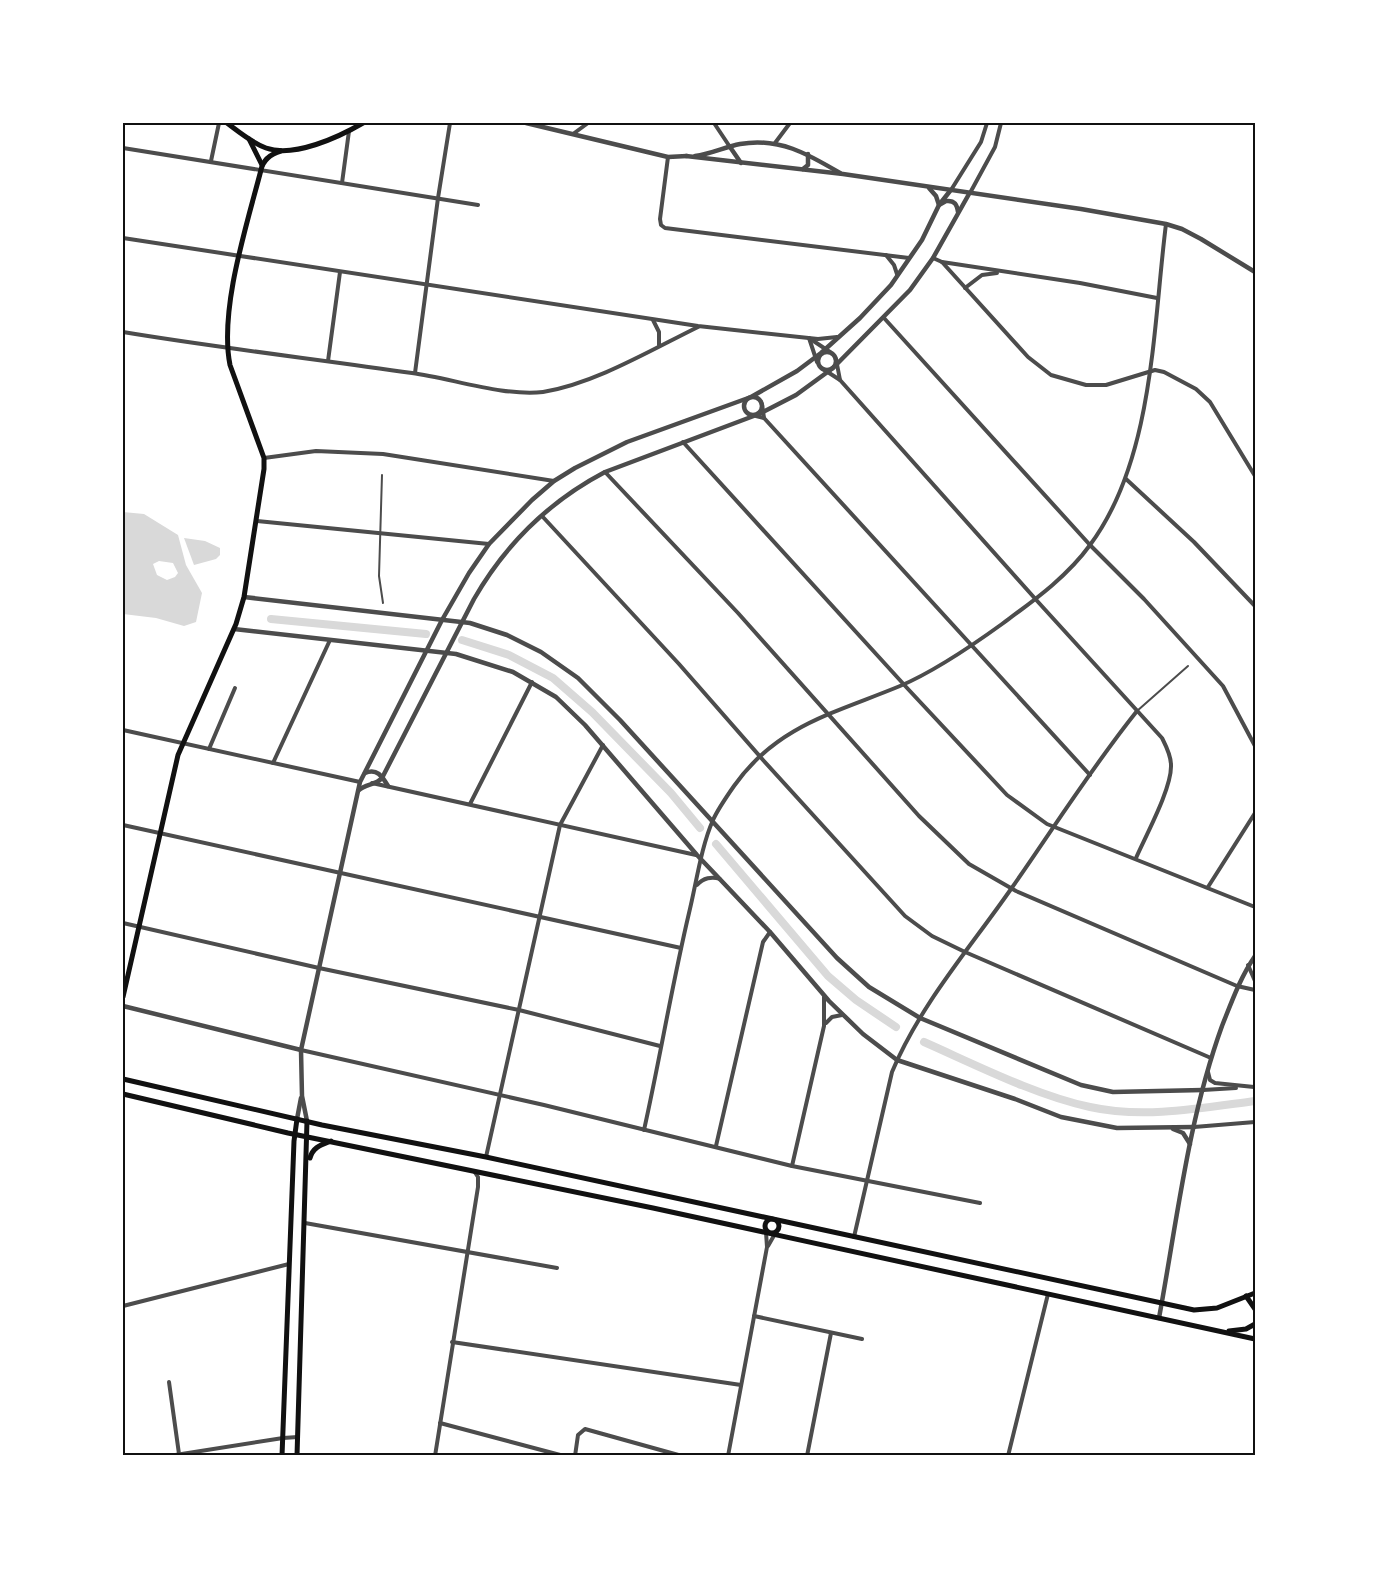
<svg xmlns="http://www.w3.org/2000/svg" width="1378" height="1579" font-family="Ubuntu,sans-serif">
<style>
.water{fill:#d9d9d9;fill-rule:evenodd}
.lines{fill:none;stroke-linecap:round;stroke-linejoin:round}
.canal{stroke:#d9d9d9;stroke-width:8}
.service{stroke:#4c4c4c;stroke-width:2}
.minor{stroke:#4c4c4c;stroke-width:4}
.tertiary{stroke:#4c4c4c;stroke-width:4.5}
.secondary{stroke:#111;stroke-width:5}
.neatline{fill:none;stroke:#111;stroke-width:2}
</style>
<rect width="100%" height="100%" fill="#fff"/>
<g class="water">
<path d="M123 512 144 514 178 535 186 565 202 593 196 622 184 626 156 618 123 614ZM159 561 173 563 178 573 175 577 167 580 157 575 153 564Z"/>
<polygon points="184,538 205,541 220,548 220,555 216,559 194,565"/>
</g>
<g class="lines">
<g class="canal">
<polyline points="271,619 426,634"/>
<polyline points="462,640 509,655 553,678 592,712 671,793 700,828"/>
<polyline points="716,844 828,976 856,1000 896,1027"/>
<path d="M924 1042C974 1064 1037 1096 1090 1107 1144 1119 1202 1108 1255 1101"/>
</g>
<g class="service">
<polyline points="382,475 379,576 383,603"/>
<polyline points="1137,711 1188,666"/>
</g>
<g class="minor">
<polyline points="714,123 730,147"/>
<polyline points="573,134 588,123"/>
<polyline points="775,143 790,123"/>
<polyline points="123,148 478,205"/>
<polyline points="668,157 660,219 661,225 665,228 909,258"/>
<polyline points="211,161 219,123"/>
<polyline points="342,183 349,131"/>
<polyline points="951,190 981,142 987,123"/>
<polyline points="970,193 995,147 1001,123"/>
<polyline points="123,238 698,326 818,339 837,337"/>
<polyline points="886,255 894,265 897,274"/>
<polyline points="933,258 942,262 1028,357 1051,375 1086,385 1106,385 1155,370 1164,372 1196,389 1210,402 1255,476"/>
<polyline points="942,262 1080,283 1157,298"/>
<polyline points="965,288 982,275 997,273"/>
<polyline points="884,318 1090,545 1144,599 1223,686 1255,746"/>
<polyline points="653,320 659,332 659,345"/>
<path d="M123 332C219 348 316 359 412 373 450 378 506 397 543 392 594 384 651 350 698 327"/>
<polyline points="809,338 817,362"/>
<polyline points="812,340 830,352"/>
<polyline points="836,359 840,380"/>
<polyline points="328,361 340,272"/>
<path d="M823 369 840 380 1039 603 1162 738C1166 746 1171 755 1171 765 1172 788 1146 835 1136 858"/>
<polyline points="415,373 438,198 450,123"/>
<polyline points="762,404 764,418"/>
<polyline points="756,416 764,418 1090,775"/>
<polyline points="683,442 908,689 1007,795 1047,824 1255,907"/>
<polyline points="264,458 316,451 383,454 554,481"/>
<polyline points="605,472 738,613 919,816 969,864 1016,891 1237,986 1255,990"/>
<polyline points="1126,479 1194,542 1255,606"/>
<polyline points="542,516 679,664 763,760 905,916 932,936 965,952 1211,1058"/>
<polyline points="257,521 489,544"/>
<polyline points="123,730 360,782"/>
<polyline points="209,749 235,688"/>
<polyline points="273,763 330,640"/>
<polyline points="372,783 696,855"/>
<polyline points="470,804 532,682"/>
<polyline points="123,825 681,948"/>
<path d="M697 885C703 878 712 876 720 879"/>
<polyline points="1208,887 1255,813"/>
<polyline points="123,923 319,968 519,1010 660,1046"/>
<polyline points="1248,965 1255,981"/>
<polyline points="826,1023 832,1017 842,1015"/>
<polyline points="301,1050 544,1105 792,1166 980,1203"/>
<polyline points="1208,1072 1210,1080 1215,1083 1254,1087"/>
<polyline points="1203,1090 1236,1088"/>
<polyline points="1194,1127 1255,1122"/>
<path d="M644 1130C660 1058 672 985 689 913 696 885 701 847 713 820 718 809 727 796 734 786 777 725 835 713 900 686 933 672 973 645 1002 624 1033 601 1067 577 1090 545 1154 459 1153 326 1166 224"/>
<polyline points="716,1146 763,942 770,932"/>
<polyline points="486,1157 560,825 603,745"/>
<polyline points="792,1166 824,1026 824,997"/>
<polyline points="305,1223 557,1268"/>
<path d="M854 1237 892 1072C920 1005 970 948 1011 889 1053 829 1092 767 1137 711"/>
<polyline points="768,1246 776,1232"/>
<polyline points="123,1306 289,1264"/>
<polyline points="754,1316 862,1339"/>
<polyline points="452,1342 741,1385"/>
<polyline points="169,1382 179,1454"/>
<polyline points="440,1423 564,1456"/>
<polyline points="169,1456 283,1438 298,1437"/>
<polyline points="435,1456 478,1187 478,1177 474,1171"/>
<polyline points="575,1456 578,1435 585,1429 682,1456"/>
<polyline points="728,1456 767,1247 766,1232"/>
<polyline points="807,1456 831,1333"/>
<polyline points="1008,1456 1048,1294"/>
</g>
<g class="tertiary">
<polyline points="526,123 668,157 687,156"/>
<polyline points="730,147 741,163"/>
<polyline points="686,156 843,174 1081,209 1166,224 1182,229 1201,239 1255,272"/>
<path d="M695 156C711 154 725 147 740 144 779 137 808 154 840 173"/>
<polyline points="803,169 808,165 808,154"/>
<path d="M929 188 936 196 939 205 946 201C955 200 957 205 958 212"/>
<circle cx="827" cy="361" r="9"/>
<circle cx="753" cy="406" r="9"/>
<polyline points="244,597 470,623 507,635 541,652 578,678 620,720 837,958 869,987 920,1018 1081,1085 1113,1092 1203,1090"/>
<polyline points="234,629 456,654 513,672 556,697 585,725 697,855 770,932 829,1001 863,1034 897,1060 1015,1099 1061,1117 1117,1128 1194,1127"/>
<path d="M365 773C377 768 382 776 388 786"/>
<path d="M359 790C366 784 376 785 382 778L474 599C505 545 550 501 605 472L759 414 796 395 833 368 910 290 933 258 969 194"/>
<polyline points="123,1006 301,1050"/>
<polyline points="297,1119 301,1098"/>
<polyline points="307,1121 302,1096 301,1050 360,782 442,620 469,573 489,544 532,500 554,481 575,468 627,442 751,397 797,371 821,353 860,318 891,285 922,240 939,205 950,191"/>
<polyline points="1173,1129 1183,1133 1190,1144"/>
<path d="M1159 1318C1177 1221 1188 1120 1222 1026 1232 1001 1240 978 1255 956"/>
</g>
<g class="secondary">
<path d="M227 123C239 132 252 143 266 148 294 158 339 137 363 123"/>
<polyline points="249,139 262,165"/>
<path d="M123 997 178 755 236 624 244 597 264 469V458L230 365C219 310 247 224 261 170 263 160 271 154 281 151"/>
<polyline points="123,1079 322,1125 486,1157 1194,1310 1217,1308 1255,1293"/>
<polyline points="123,1094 288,1133 653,1208 1255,1339"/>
<path d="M310 1158C313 1147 321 1145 331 1141"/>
<circle cx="772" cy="1226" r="7"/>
<polyline points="1246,1296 1255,1309"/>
<polyline points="1229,1331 1246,1329 1255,1324"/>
<polyline points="282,1456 294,1141 297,1119"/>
<polyline points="297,1456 307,1121"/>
</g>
</g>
<rect width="1378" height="1579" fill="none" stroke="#ffffff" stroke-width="249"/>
<rect x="124" y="124" width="1130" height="1330" class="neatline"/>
</svg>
